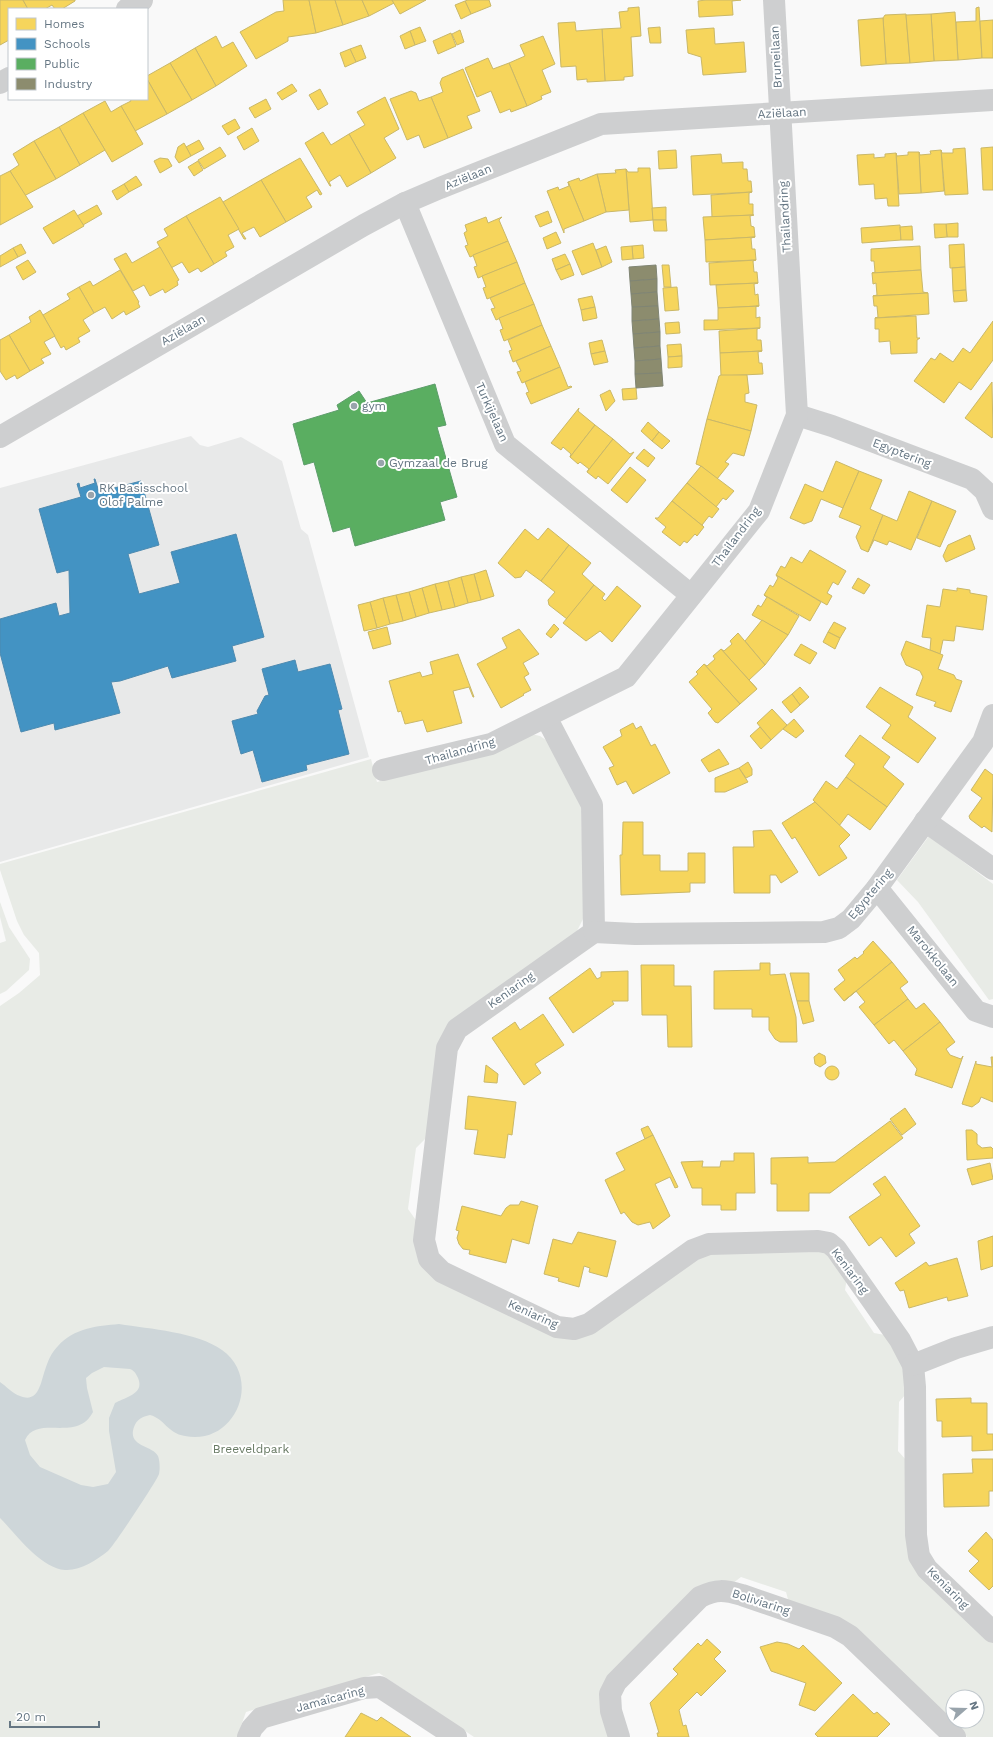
<svg xmlns="http://www.w3.org/2000/svg" width="993" height="1737" font-family="'Work Sans',sans-serif">
<style>
.built{fill:#e8e9e9}
.green{fill:#e8ebe6;fill-rule:evenodd}
.water{fill:#ced6d9;fill-rule:evenodd}
.homes{fill:#f6d55c;stroke:#cab868}
.schools{fill:#4393c3;stroke:#4d8ab0}
.public{fill:#5aae61;stroke:#5d9d6b}
.industry{fill:#8c8c6e;stroke:#808574}
.lines{fill:none;stroke-linecap:round;stroke-linejoin:round}
.minor{stroke:#cecfd0;stroke-width:22}
.poi-dot{fill:#99a4ac;stroke:#fff;stroke-width:1.5}
.labels{text-anchor:middle;stroke-width:4;stroke-linejoin:round;paint-order:stroke}
.street-label{font-size:12px;fill:#657683;stroke:#fff}
.poi-label{font-size:12px;fill:#657683;stroke:#fff;text-anchor:start}
.park-label{font-size:12px;fill:#687a64;stroke:#fff}
</style>
<rect width="100%" height="100%" fill="#f9f9f9"/>
<polygon class="built" points="191,436 200,445 208,447 241,437 282,461 301,529 308,535 369,757 0,862 0,488"/>
<g class="green">
<path d="M531 734 540 736 549 742 581 804 584 917 576 933 454 1022 427 1137 416 1148 408 1209 418 1223 417 1245 552 1334 702 1253 827 1252 847 1278 845 1290 874 1333 885 1335 903 1361 906 1394 899 1402 898 1451 907 1461V1544L993 1642V1737H967L859 1634 789 1603 786 1592 741 1577 608 1679 612 1737H474L379 1673 246 1712 237 1737H0V1006L19 993 40 975 39 953 24 935 17 921 0 870V864L371 759 377 782 496 749ZM953 1697H977V1721H953Z"/>
<polygon points="929,836 993,884 993,999 989,1000 918,902 897,880"/>
<polygon points="0,902 9,927 30,959 29,970 6,991 0,994 0,943 6,941 0,917"/>
</g>
<path class="water" d="M119 1324C150 1329 197 1332 222 1350 263 1379 235 1446 185 1436 167 1433 165 1419 150 1415 142 1417 137 1419 134 1427 127 1447 152 1445 158 1456 160 1461 160 1470 159 1474 158 1479 113 1547 108 1551 97 1560 80 1571 65 1570 40 1568 17 1535 0 1518V1382C6 1386 13 1394 20 1396 39 1404 41 1381 45 1370 48 1361 51 1353 58 1346 74 1328 97 1326 119 1324ZM104 1367 130 1369C135 1371 136 1374 138 1378 145 1394 125 1397 115 1403L109 1418V1431L116 1472 108 1484 93 1487 81 1485 40 1467 30 1455 25 1440C37 1414 77 1443 93 1412L87 1388 86 1378 92 1373Z"/>
<g class="homes">
<polygon points="0,0 23,0 28,9 9,9 9,40 0,45"/>
<polygon points="23,0 75,0 75,1 62,9 55,9 52,5 45,9 28,9"/>
<polygon points="283,0 309,0 316,33 288,37 288,41 256,59 240,32 276,12 284,11"/>
<polygon points="309,0 335,0 343,25 316,33"/>
<polygon points="335,0 362,0 369,16 343,25"/>
<polygon points="362,0 392,0 394,3 369,16"/>
<polygon points="392,0 426,0 400,14"/>
<polygon points="468,0 489,0 491,6 471,14 465,1"/>
<polygon points="706,0 741,0 732,1 733,15 699,17 698,1"/>
<polygon points="465,1 471,14 461,19 455,5"/>
<polygon points="639,7 641,36 631,37 633,76 624,77 624,80 605,81 602,29 621,28 619,12 628,11 628,8"/>
<polygon points="979,7 982,58 958,60 956,22 976,21 976,8"/>
<polygon points="955,12 958,60 934,61 931,14"/>
<polygon points="906,14 910,63 886,64 883,18 885,15"/>
<polygon points="931,14 934,61 910,63 906,15"/>
<polygon points="883,18 886,64 861,66 858,20"/>
<polygon points="993,20 993,58 982,58 980,21"/>
<polygon points="575,22 576,31 602,29 605,81 587,82 587,79 577,80 576,66 561,67 558,23"/>
<polygon points="420,27 426,41 415,45 410,31"/>
<polygon points="660,27 661,43 650,43 648,28"/>
<polygon points="714,28 715,44 744,42 746,72 703,75 701,57 688,53 686,30"/>
<polygon points="460,30 464,42 457,45 452,34"/>
<polygon points="410,31 415,45 405,49 400,36"/>
<polygon points="451,33 456,46 438,54 433,41"/>
<polygon points="216,36 222,48 233,42 247,66 216,86 195,48"/>
<polygon points="543,36 555,64 542,70 551,92 541,96 542,99 527,106 509,63 525,56 520,45"/>
<polygon points="361,45 366,58 356,62 350,49"/>
<polygon points="195,48 216,86 192,100 170,63"/>
<polygon points="350,49 356,62 345,67 340,53"/>
<polygon points="488,58 493,69 509,63 527,106 511,112 510,109 500,113 491,91 477,97 465,68"/>
<polygon points="170,63 192,100 167,114 147,79 147,76"/>
<polygon points="463,69 480,111 467,116 472,128 448,138 431,97 443,92 440,83 442,78"/>
<polygon points="147,79 167,114 135,131 121,106 131,101 130,99 147,99"/>
<polygon points="292,84 297,91 282,100 277,93"/>
<polygon points="320,89 328,104 318,110 309,95"/>
<polygon points="411,91 416,93 419,101 431,97 448,138 424,148 419,135 407,140 390,99"/>
<polygon points="385,97 399,129 384,138 396,158 371,173 349,134 365,125 357,112"/>
<polygon points="266,99 271,109 255,118 249,108"/>
<polygon points="105,101 111,112 121,106 143,144 112,162 83,113"/>
<polygon points="83,113 105,150 80,165 59,127"/>
<polygon points="235,119 240,128 228,135 222,126"/>
<polygon points="59,127 80,165 56,179 34,141"/>
<polygon points="252,128 259,141 244,150 237,137"/>
<polygon points="323,132 331,145 349,134 371,173 347,187 340,175 329,182 331,186 330,186 305,143"/>
<polygon points="199,140 204,149 191,156 186,147"/>
<polygon points="34,141 56,179 24,196 10,171 19,165 13,154"/>
<polygon points="184,143 191,156 179,163 175,157 178,147"/>
<polygon points="220,147 226,156 204,169 198,160"/>
<polygon points="993,147 993,190 983,190 981,148"/>
<polygon points="965,148 968,194 945,195 941,150 942,153 953,153 953,149"/>
<polygon points="676,150 677,168 659,169 658,151"/>
<polygon points="941,150 944,191 921,193 919,152 920,155 931,154 930,151"/>
<polygon points="908,152 919,152 921,193 899,194 896,153 897,156 908,155"/>
<polygon points="896,153 899,206 888,206 887,198 875,199 874,184 859,185 857,155 874,154 874,158 885,157 885,154"/>
<polygon points="721,154 722,163 743,162 743,169 747,169 748,181 751,181 752,192 693,195 691,156"/>
<polygon points="160,158 168,159 172,166 160,173 154,161"/>
<polygon points="300,158 322,194 320,195 317,190 306,197 312,207 286,222 261,180"/>
<polygon points="198,161 203,170 194,176 188,167"/>
<polygon points="638,168 650,168 653,220 630,222 626,169 628,172 638,172"/>
<polygon points="626,169 629,210 606,212 597,174 616,173 615,170"/>
<polygon points="10,171 33,207 0,225 0,176"/>
<polygon points="597,174 606,212 584,221 568,182 579,178 580,181"/>
<polygon points="136,176 142,185 129,192 124,184"/>
<polygon points="261,180 286,222 260,237 254,227 242,233 246,239 244,239 223,202"/>
<polygon points="568,182 584,221 564,229 564,233 547,191 558,187 559,190 569,186"/>
<polygon points="124,184 129,192 117,200 112,191"/>
<polygon points="752,192 749,193 749,204 753,204 753,215 712,217 711,195"/>
<polygon points="220,197 239,229 228,235 234,247 225,252 227,256 214,264 186,216"/>
<polygon points="97,205 102,214 83,225 77,216"/>
<polygon points="666,207 666,220 653,220 652,208"/>
<polygon points="74,210 84,226 53,244 43,228"/>
<polygon points="548,211 552,222 540,227 535,216"/>
<polygon points="754,215 750,216 751,226 754,227 755,237 705,240 703,217"/>
<polygon points="186,216 214,264 201,272 198,268 189,273 182,262 171,268 157,242 168,236 164,229"/>
<polygon points="486,217 488,223 502,217 499,220 508,241 470,257 465,246 468,245 464,233 467,231 465,225"/>
<polygon points="653,220 666,220 667,231 654,231"/>
<polygon points="958,223 958,237 947,237 946,224"/>
<polygon points="934,224 946,224 947,237 935,238"/>
<polygon points="900,225 901,240 862,243 861,228"/>
<polygon points="912,226 913,240 901,240 900,227"/>
<polygon points="556,232 561,243 547,249 543,238"/>
<polygon points="755,237 751,238 752,249 755,249 756,260 706,262 705,240"/>
<polygon points="508,241 517,262 478,278 474,267 477,266 473,255"/>
<polygon points="593,243 602,267 582,275 572,251"/>
<polygon points="21,244 26,253 18,257 13,248"/>
<polygon points="964,244 965,267 950,268 949,245"/>
<polygon points="643,245 644,258 633,259 632,246"/>
<polygon points="606,246 612,262 602,267 596,250"/>
<polygon points="632,246 633,259 622,260 621,247"/>
<polygon points="920,246 921,270 872,273 875,272 874,261 871,261 871,249"/>
<polygon points="160,247 179,280 177,281 178,285 165,293 163,289 150,296 144,285 133,291 114,259 126,253 132,263"/>
<polygon points="13,248 18,257 0,267 0,256"/>
<polygon points="565,254 570,264 556,270 552,259"/>
<polygon points="28,260 36,272 23,280 16,267"/>
<polygon points="756,260 753,261 754,272 757,272 758,283 710,285 709,263"/>
<polygon points="517,262 525,283 487,299 483,288 486,287 482,276"/>
<polygon points="570,264 574,275 561,280 556,270"/>
<polygon points="662,265 669,265 671,287 664,287"/>
<polygon points="965,267 966,290 953,291 952,268"/>
<polygon points="120,270 139,302 138,303 140,307 126,315 124,311 112,319 105,307 94,313 79,287 90,281 93,286"/>
<polygon points="921,270 923,292 928,293 873,296 877,295 876,283 873,284 872,273"/>
<polygon points="525,283 534,304 496,320 491,309 495,308 490,298"/>
<polygon points="758,283 754,284 755,295 758,294 759,306 718,308 716,285"/>
<polygon points="79,287 94,313 83,320 90,331 78,338 80,342 66,350 64,346 61,348 43,315 70,299 67,294"/>
<polygon points="677,287 679,310 665,311 663,288"/>
<polygon points="966,290 967,301 954,302 953,291"/>
<polygon points="928,293 929,314 875,318 878,317 877,306 874,306 873,296"/>
<polygon points="592,296 595,307 581,310 578,299"/>
<polygon points="534,304 542,325 504,341 500,330 503,329 499,318"/>
<polygon points="756,306 756,318 760,317 760,328 704,330 704,320 718,320 718,308 759,306"/>
<polygon points="595,307 597,318 583,321 581,310"/>
<polygon points="40,310 55,336 44,342 51,354 41,359 44,363 30,371 9,335 31,322 29,317"/>
<polygon points="916,316 917,338 920,338 917,340 917,353 891,354 890,341 879,342 879,329 875,329 875,318"/>
<polygon points="993,321 993,360 971,390 959,382 944,403 914,381 931,358 935,360 940,353 953,362 963,348 970,353"/>
<polygon points="679,322 680,333 666,334 665,323"/>
<polygon points="542,325 551,346 513,362 509,351 512,350 508,340"/>
<polygon points="760,328 757,329 757,340 761,340 762,351 720,353 719,331"/>
<polygon points="9,335 30,371 17,379 15,375 6,380 0,371 0,340"/>
<polygon points="602,340 605,351 591,354 589,343"/>
<polygon points="681,344 682,356 668,357 667,345"/>
<polygon points="551,346 560,367 522,383 517,372 521,371 516,361"/>
<polygon points="605,351 608,362 594,365 591,354"/>
<polygon points="762,351 758,352 759,363 762,363 763,374 721,376 720,353"/>
<polygon points="682,356 682,367 668,368 668,357"/>
<polygon points="560,367 568,387 571,386 572,387 531,404 526,393 529,392 525,382"/>
<polygon points="721,375 747,375 749,393 745,394 745,402 757,405 751,431 707,419 719,376"/>
<polygon points="992,382 993,436 992,438 965,418"/>
<polygon points="636,388 637,399 623,400 622,389"/>
<polygon points="610,390 615,401 606,411 600,395"/>
<polygon points="579,408 578,411 595,425 570,457 571,454 563,447 561,450 551,443"/>
<polygon points="707,419 751,431 744,456 733,453 725,462 729,464 717,479 701,466 696,464"/>
<polygon points="648,422 659,432 652,441 641,431"/>
<polygon points="595,425 613,439 587,472 589,469 580,462 578,464 570,457"/>
<polygon points="659,432 670,441 662,449 652,441"/>
<polygon points="613,439 630,454 634,452 608,484 598,476 596,479 587,472"/>
<polygon points="644,449 655,458 648,467 636,458"/>
<polygon points="836,461 859,471 843,508 821,499 812,521 804,524 790,518 805,484 823,492"/>
<polygon points="701,466 734,491 726,500 723,498 716,507 687,483"/>
<polygon points="630,467 646,480 627,503 611,490"/>
<polygon points="859,471 882,480 870,509 883,515 868,552 861,549 856,537 861,526 839,517"/>
<polygon points="687,483 719,509 712,518 709,516 702,525 704,527 672,501"/>
<polygon points="909,491 932,501 911,550 889,541 887,545 874,540 868,552 883,515 897,521"/>
<polygon points="672,501 704,527 697,536 695,534 687,543 684,541 680,546 662,532 666,527 655,518 658,518"/>
<polygon points="932,501 956,511 940,547 917,538"/>
<polygon points="548,528 569,545 541,581 526,570 521,577 515,578 498,563 525,529 538,540"/>
<polygon points="970,535 975,549 946,562 943,556 948,545"/>
<polygon points="569,545 591,563 582,574 594,585 567,619 549,605 548,600 555,592 541,581"/>
<polygon points="810,550 846,571 838,585 833,582 827,593 832,596 827,605 776,575 781,566 785,568 791,557 802,563"/>
<polygon points="486,570 494,596 481,600 474,574"/>
<polygon points="474,574 481,600 468,603 461,577"/>
<polygon points="776,575 821,602 810,621 764,595 770,585 773,587 778,578"/>
<polygon points="461,577 468,603 455,607 448,581"/>
<polygon points="858,578 870,585 864,594 852,588"/>
<polygon points="448,581 455,607 442,610 435,584"/>
<polygon points="435,584 442,610 429,613 422,588"/>
<polygon points="594,585 605,594 602,598 605,601 617,586 641,606 612,642 600,631 586,641 563,623"/>
<polygon points="422,588 429,613 416,617 409,592"/>
<polygon points="957,588 970,590 970,593 987,596 983,630 956,626 954,641 943,640 940,654 930,650 931,638 922,637 927,605 940,607 943,589 957,591"/>
<polygon points="409,592 416,617 403,621 396,595"/>
<polygon points="396,595 403,621 390,624 383,598"/>
<polygon points="764,595 799,616 788,635 752,615 758,605 761,607 767,597"/>
<polygon points="383,598 390,624 377,628 370,602"/>
<polygon points="370,602 377,628 364,631 358,605"/>
<polygon points="762,620 788,635 765,665 745,641"/>
<polygon points="834,622 846,628 840,638 828,632"/>
<polygon points="554,624 559,629 551,638 546,634"/>
<polygon points="387,627 391,644 373,649 368,632"/>
<polygon points="519,629 539,654 523,663 529,674 524,677 531,690 523,694 524,695 501,708 477,664 507,648 502,638"/>
<polygon points="828,632 840,638 835,649 823,642"/>
<polygon points="738,633 765,665 749,680 757,689 721,649 724,651 732,644 730,641"/>
<polygon points="906,641 943,655 938,669 954,675 956,679 962,681 951,712 934,706 936,702 916,695 923,677 920,671 906,665 901,654"/>
<polygon points="801,644 817,653 810,664 794,655"/>
<polygon points="721,649 757,689 740,704 704,664 707,666 715,659 713,656"/>
<polygon points="458,654 474,697 473,697 469,687 453,691 462,723 427,732 423,720 405,724 401,711 398,712 389,681 420,672 422,677 433,674 430,662"/>
<polygon points="704,664 740,704 718,723 715,722 708,713 712,709 689,682 698,674 696,672"/>
<polygon points="800,687 809,697 800,705 792,694"/>
<polygon points="880,687 913,707 908,717 936,738 918,763 882,738 891,725 866,707"/>
<polygon points="792,694 800,705 791,713 782,702"/>
<polygon points="772,709 787,725 771,740 757,723"/>
<polygon points="794,719 804,731 796,738 783,729"/>
<polygon points="633,723 636,729 641,726 651,746 655,744 670,773 633,794 626,781 617,785 609,768 614,766 603,747 622,736 620,730"/>
<polygon points="760,727 771,740 761,749 750,736"/>
<polygon points="860,735 890,757 883,767 904,784 887,807 846,777 855,764 845,756"/>
<polygon points="719,749 729,764 709,772 701,760"/>
<polygon points="748,762 752,769 752,775 746,778 739,768"/>
<polygon points="739,768 748,782 725,792 715,792 715,778"/>
<polygon points="985,769 993,775 992,832 984,826 982,828 970,819 969,816 982,798 971,790"/>
<polygon points="846,777 887,807 870,830 848,814 839,826 813,800 826,781 837,789"/>
<polygon points="815,802 850,835 839,846 847,858 819,876 795,837 792,839 782,823"/>
<polygon points="623,822 643,822 643,855 660,855 660,871 688,871 688,853 705,853 705,883 690,883 690,892 621,895 620,855 622,855"/>
<polygon points="771,830 798,872 781,883 776,875 770,875 770,893 734,893 733,847 754,847 753,831"/>
<polygon points="873,941 892,962 844,1001 834,989 845,980 838,970 855,957 857,959 864,953 863,952"/>
<polygon points="892,962 908,982 900,988 908,999 874,1025 859,1007 865,1002 856,991 844,1001"/>
<polygon points="760,963 770,963 770,975 785,974 796,1017 797,1042 780,1042 775,1039 769,1030 769,1017 752,1017 752,1009 714,1009 714,971 760,970"/>
<polygon points="641,965 674,965 674,986 691,986 692,1047 668,1047 667,1015 642,1015"/>
<polygon points="590,968 597,979 601,977 601,972 628,971 628,1001 612,1001 614,1004 573,1033 549,998"/>
<polygon points="790,973 809,973 809,1001 797,1001"/>
<polygon points="908,999 916,1009 924,1003 940,1022 903,1051 894,1040 889,1044 874,1025"/>
<polygon points="797,1001 809,1001 814,1021 803,1024"/>
<polygon points="543,1014 564,1045 535,1064 541,1073 524,1085 492,1038 515,1022 520,1030"/>
<polygon points="940,1022 955,1042 946,1049 950,1055 961,1059 963,1056 952,1088 915,1075 917,1069 903,1051"/>
<polygon points="819,1053 825,1056 826,1063 820,1067 815,1064 814,1057"/>
<polygon points="991,1057 993,1057 993,1102 981,1097 979,1102 972,1107 962,1104 976,1061 976,1064 992,1067"/>
<polygon points="486,1065 498,1074 497,1083 484,1082"/>
<circle cx="832" cy="1073" r="7"/>
<polygon points="468,1096 516,1102 512,1135 508,1134 505,1158 474,1154 478,1130 465,1129"/>
<polygon points="905,1108 916,1124 902,1135 890,1119"/>
<polygon points="890,1121 903,1138 830,1193 809,1193 809,1211 777,1211 777,1184 771,1184 771,1158 808,1157 808,1163 835,1162"/>
<polygon points="648,1126 653,1135 645,1139 641,1129"/>
<polygon points="966,1130 972,1130 977,1134 977,1144 982,1148 991,1147 993,1149 993,1158 967,1160"/>
<polygon points="653,1135 678,1187 675,1188 670,1177 655,1184 670,1216 653,1229 650,1222 638,1225 632,1222 624,1212 621,1214 605,1180 625,1170 616,1153"/>
<polygon points="734,1153 754,1153 755,1193 736,1193 736,1210 721,1210 721,1205 702,1205 702,1188 692,1188 681,1162 703,1161 702,1167 720,1167 721,1161 734,1161"/>
<polygon points="990,1163 993,1179 972,1185 967,1169"/>
<polygon points="885,1176 920,1226 909,1234 915,1243 896,1257 881,1237 869,1246 849,1217 881,1195 873,1184"/>
<polygon points="521,1201 538,1206 534,1222 529,1244 512,1239 506,1263 469,1254 470,1250 463,1249 459,1244 457,1238 459,1231 456,1230 462,1206 501,1216 506,1208 510,1205 519,1205"/>
<polygon points="578,1232 616,1241 607,1277 589,1272 590,1268 584,1266 579,1287 558,1281 559,1278 544,1274 553,1239 572,1244"/>
<polygon points="993,1236 993,1266 981,1270 978,1241"/>
<polygon points="957,1258 968,1296 948,1301 947,1297 909,1308 904,1290 900,1291 895,1283 926,1262 929,1266"/>
<polygon points="971,1398 971,1403 987,1403 987,1434 993,1434 993,1450 972,1451 972,1436 942,1437 942,1421 937,1421 936,1399"/>
<polygon points="972,1459 993,1459 993,1491 989,1491 989,1506 944,1507 943,1474 973,1473"/>
<polygon points="986,1532 993,1540 993,1586 989,1590 969,1571 979,1561 968,1551"/>
<polygon points="707,1639 721,1652 714,1659 726,1671 701,1696 697,1692 679,1710 683,1726 686,1725 689,1737 658,1737 657,1733 659,1733 650,1703 678,1674 673,1669 698,1643 701,1646"/>
<polygon points="777,1642 788,1644 799,1649 803,1645 842,1683 815,1711 799,1705 806,1683 771,1671 760,1647"/>
<polygon points="853,1694 874,1714 877,1712 890,1724 877,1737 818,1737 815,1734"/>
<polygon points="361,1713 377,1721 381,1717 411,1737 345,1737"/>
</g>
<g class="schools">
<polygon points="94,479 95,479 99,492 141,481 159,545 128,554 139,594 180,583 171,552 236,534 264,637 232,646 236,661 172,678 168,666 120,681 111,682 120,713 55,730 54,723 21,732 0,653 0,619 56,603 59,616 70,613 69,570 57,573 39,509 81,497 77,484 79,483 80,488 95,483"/>
<polygon points="295,660 298,672 330,664 342,709 338,710 349,754 306,765 307,770 262,782 253,750 241,754 232,721 258,714 257,711 265,696 269,695 262,669"/>
</g>
<polygon class="public" points="435,384 446,425 437,427 457,497 440,502 445,520 355,546 350,527 333,532 314,462 304,465 293,424 339,410 337,405 359,391 367,403"/>
<g class="industry">
<polygon points="656,265 657,279 630,281 629,267"/>
<polygon points="657,279 657,292 631,294 630,281"/>
<polygon points="657,292 658,306 632,307 631,294"/>
<polygon points="658,306 659,319 632,321 632,307"/>
<polygon points="659,319 660,332 633,334 632,321"/>
<polygon points="660,332 660,346 634,348 633,334"/>
<polygon points="660,346 661,359 635,361 634,348"/>
<polygon points="661,359 662,373 635,374 635,361"/>
<polygon points="662,373 663,386 636,388 635,374"/>
</g>
<g class="lines">
<g class="minor">
<polyline points="127,9 142,0"/>
<polyline points="0,83 9,78"/>
<polyline points="405,203 505,444 691,595"/>
<polyline points="797,415 832,426 972,479 985,491 993,509"/>
<polyline points="0,437 364,225 405,203 440,188 601,124 993,100"/>
<polyline points="546,717 592,805 594,932"/>
<polyline points="383,770 491,744 626,677 759,511 797,415 774,0"/>
<polyline points="925,821 993,869"/>
<polyline points="877,888 976,1011 993,1017"/>
<polyline points="594,932 457,1029 447,1048 424,1240 429,1259 442,1272 557,1327 574,1329 589,1324 693,1250 709,1244 818,1241 829,1243 836,1249 900,1340 913,1365 915,1387 916,1535 919,1556 927,1569 993,1632"/>
<polyline points="594,932 635,934 824,932 839,928 851,919 877,888 983,742 993,715"/>
<polyline points="913,1365 956,1348 993,1337"/>
<polyline points="248,1737 252,1728 261,1718 364,1688 380,1687 456,1737"/>
<path d="M619 1737 611 1711 610 1694 616 1682 700 1597C717 1589 724 1590 742 1595L835 1627 850 1636 955 1737"/>
</g>
</g>
<g class="poi-dot">
<circle cx="354" cy="406" r="4"/>
<circle cx="381" cy="463" r="4"/>
<circle cx="91" cy="495" r="4"/>
</g>
<g class="labels">
<g class="street-label">
<text transform="translate(776 57) rotate(-93)" y="4">Bruneilaan</text>
<text transform="translate(782 113) rotate(-3)" y="4">Aziëlaan</text>
<text transform="translate(468 177) rotate(-22)" y="4">Aziëlaan</text>
<text transform="translate(785 217) rotate(-93)" y="4">Thailandring</text>
<text transform="translate(183 330) rotate(-30)" y="4">Aziëlaan</text>
<text transform="translate(492 412) rotate(66)" y="4">Turkijelaan</text>
<text transform="translate(902 453) rotate(21)" y="4">Egyptering</text>
<text transform="translate(736 537) rotate(-53)" y="4">Thailandring</text>
<text transform="translate(460 751) rotate(-16)" y="4">Thailandring</text>
<text transform="translate(870 894) rotate(-50)" y="4">Egyptering</text>
<text transform="translate(933 956) rotate(51)" y="4">Marokkolaan</text>
<text transform="translate(511 990) rotate(-35)" y="4">Keniaring</text>
<text transform="translate(850 1271) rotate(53)" y="4">Keniaring</text>
<text transform="translate(533 1314) rotate(24)" y="4">Keniaring</text>
<text transform="translate(948 1588) rotate(45)" y="4">Keniaring</text>
<text transform="translate(761 1602) rotate(18)" y="4">Boliviaring</text>
<text transform="translate(330 1699) rotate(-15)" y="4">Jamaïcaring</text>
</g>
<g class="poi-label">
<text x="362" y="410">gym</text>
<text x="389" y="467">Gymzaal de Brug</text>
<text x="99" y="492">RK Basisschool<tspan x="99" dy="14">Olof Palme</tspan></text>
</g>
<g class="park-label">
<text x="251" y="1453">Breeveldpark</text>
</g>
</g>
<rect x="8" y="8" width="140" height="92" fill="#ffffff" stroke="#c1c8cd"/>
<rect x="16" y="18" width="20" height="12" fill="#f6d55c" stroke="#c1c8cd"/>
<text x="44" y="28" font-size="12" fill="#657683">Homes</text>
<rect x="16" y="38" width="20" height="12" fill="#4393c3" stroke="#c1c8cd"/>
<text x="44" y="48" font-size="12" fill="#657683">Schools</text>
<rect x="16" y="58" width="20" height="12" fill="#5aae61" stroke="#c1c8cd"/>
<text x="44" y="68" font-size="12" fill="#657683">Public</text>
<rect x="16" y="78" width="20" height="12" fill="#8c8c6e" stroke="#c1c8cd"/>
<text x="44" y="88" font-size="12" fill="#657683">Industry</text>
<g transform="translate(965 1709) rotate(70)"><circle r="19" fill="#ffffff" stroke="#c1c8cd"/>
<path d="M0-3L7 15L0 10L-7 15Z" fill="#99a4ac"/>
<text y="-6" font-size="11" font-weight="bold" text-anchor="middle" fill="#657683">N</text>
</g>
<path d="M10 1721v6h89v-6" fill="none" stroke="#657683" stroke-width="2"/>
<text x="16" y="1721" font-size="12" fill="#657683" stroke="#ffffff" stroke-width="3" paint-order="stroke">20 m</text>
</svg>
